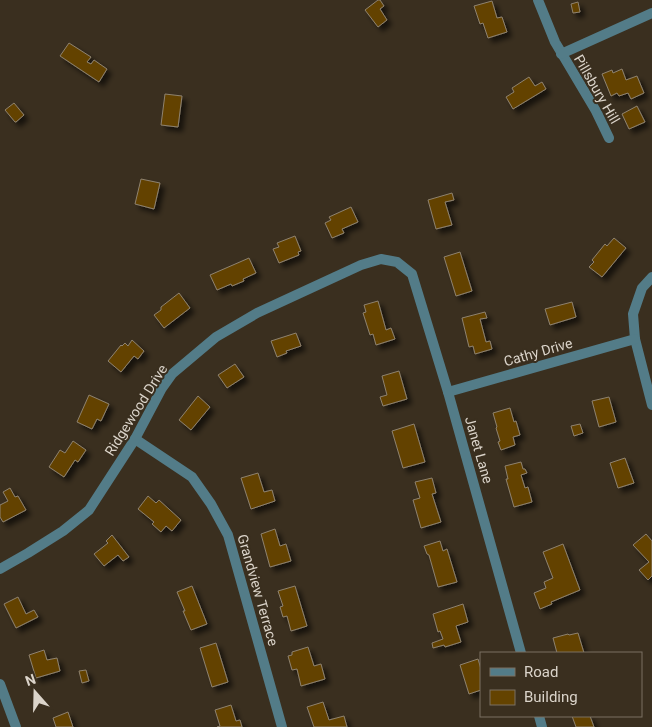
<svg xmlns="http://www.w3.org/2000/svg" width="652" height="727" font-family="Roboto,sans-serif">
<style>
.building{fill:#644300;stroke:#8e826f;filter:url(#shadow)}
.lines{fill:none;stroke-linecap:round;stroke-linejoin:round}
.street{stroke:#537c88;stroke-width:10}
.labels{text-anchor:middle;stroke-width:4;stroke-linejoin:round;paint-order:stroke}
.street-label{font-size:14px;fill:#dbd4ca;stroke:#3a2f1f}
</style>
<defs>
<filter id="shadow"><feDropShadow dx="4.5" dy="4.5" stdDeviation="2.5" flood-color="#0009"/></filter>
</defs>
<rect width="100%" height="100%" fill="#3a2f1f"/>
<g class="building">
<polygon points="378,0 380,0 384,6 380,9 387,20 378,27 365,10"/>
<polygon points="492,1 497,18 502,17 507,32 488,38 483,23 480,24 474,6"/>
<polygon points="578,2 580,12 573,13 571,4"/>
<polygon points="69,43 91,57 87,62 91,64 94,60 107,69 99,82 60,56"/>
<polygon points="622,69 626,80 637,76 644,93 631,99 628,93 619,96 617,93 611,96 602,74 612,70 613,73"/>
<polygon points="529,77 535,86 542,82 546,89 513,109 506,97 514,92 512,88"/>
<polygon points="165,94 182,96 178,127 161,125"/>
<polygon points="14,103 24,115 16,122 15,122 5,110"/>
<polygon points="637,106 645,122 629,129 622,114"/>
<polygon points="141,179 160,183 154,209 135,204"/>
<polygon points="452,193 454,200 445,202 452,225 436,229 428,200"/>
<polygon points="351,207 358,222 342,229 344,233 332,238 325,223 331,220 329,217"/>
<polygon points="295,236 301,251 298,252 299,255 279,263 273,249 279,247 277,243"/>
<polygon points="614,238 626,248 602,277 589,267 594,262 592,260 605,244 607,246"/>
<polygon points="460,252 472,291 456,296 444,257"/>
<polygon points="249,258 256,273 243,279 244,281 232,286 231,284 217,290 210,275"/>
<polygon points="179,293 190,308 164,328 154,315 161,310 161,307"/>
<polygon points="378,301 386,330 391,328 395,339 376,345 373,334 370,335 363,313 366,312 364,305"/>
<polygon points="572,302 576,317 550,325 545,309"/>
<polygon points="485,312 487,318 480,319 486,342 490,341 492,349 475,354 473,346 469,347 462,318"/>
<polygon points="296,333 301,346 286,351 287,353 277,357 271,341"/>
<polygon points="132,340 144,351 138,359 134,356 121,372 108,361 121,345 122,346 125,343 128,346"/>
<polygon points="235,364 244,377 227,388 218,375"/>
<polygon points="399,371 407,399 383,406 380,397 387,395 382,376"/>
<polygon points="89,395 109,404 101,421 97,419 92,429 77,422"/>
<polygon points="198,396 210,407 191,430 179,420"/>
<polygon points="609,397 616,422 599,427 592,401"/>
<polygon points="510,408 514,422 516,421 520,435 513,437 515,445 501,450 498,442 500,441 496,428 497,427 493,413"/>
<polygon points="414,424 425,462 403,468 392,431"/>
<polygon points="580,424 583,433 574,436 571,426"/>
<polygon points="73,441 86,450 78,462 75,460 64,477 49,467 60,450 65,453"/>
<polygon points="625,458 634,483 618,488 610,463"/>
<polygon points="521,462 523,469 525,469 527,473 521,475 525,488 528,487 532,502 514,507 506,479 508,479 505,466"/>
<polygon points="258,473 264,492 272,490 275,501 251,509 241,478"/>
<polygon points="432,478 436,493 432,494 441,522 421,528 413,500 420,498 415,482"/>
<polygon points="10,488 15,497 18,496 26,510 3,522 0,517 0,505 8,501 3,492"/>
<polygon points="148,496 156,503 159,500 181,520 172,531 166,526 161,532 152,524 154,522 138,509"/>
<polygon points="275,529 280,546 286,544 291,561 270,567 261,534"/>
<polygon points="646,534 652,541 652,576 648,580 639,570 649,562 633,545"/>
<polygon points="112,535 129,557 123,561 118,555 104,566 94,554 108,543 106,541"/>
<polygon points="440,541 443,551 447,549 457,582 438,587 429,555 427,554 424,546"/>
<polygon points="563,544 580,590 551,602 552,604 540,609 534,593 546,588 544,582 553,578 543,552"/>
<polygon points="192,586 207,624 191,630 183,611 185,611 177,592"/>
<polygon points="295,586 307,626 291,631 287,616 283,617 280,607 283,606 278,591"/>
<polygon points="18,597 26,614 34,610 38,617 16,628 4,604"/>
<polygon points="463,604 468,622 456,626 461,642 445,647 444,645 433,648 432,643 443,639 440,631 438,632 433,614"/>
<polygon points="578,633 584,653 557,653 553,638 568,634 569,635"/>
<polygon points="216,643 228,682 212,687 200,648"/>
<polygon points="308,647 314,666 321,664 325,679 301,686 297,669 292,670 288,656 292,655 292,652"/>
<polygon points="44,650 47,660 57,658 60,671 36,678 29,655"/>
<polygon points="478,659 481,669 481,690 469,694 460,665"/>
<polygon points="86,670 89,681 82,683 79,671"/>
<polygon points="323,702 329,720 344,716 347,727 314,727 307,707"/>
<polygon points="231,705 236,721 240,720 242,727 217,727 220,726 215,710"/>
<polygon points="68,712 73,727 56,727 53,718"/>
<polygon points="572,716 590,716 594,727 576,727"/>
</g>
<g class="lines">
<g class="street">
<polyline points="538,0 555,42 596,111 609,138"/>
<polyline points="561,54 652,13"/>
<polyline points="652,277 642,288 633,314 635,339 652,405"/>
<polyline points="448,392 635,339"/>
<polyline points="135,439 192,477 211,504 228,535 282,727"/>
<polyline points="0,569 28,553 63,531 89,510 135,439 162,388 172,374 216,337 257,313 361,265 381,259 397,262 412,274 448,392 521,653"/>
<polyline points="0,684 16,727"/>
<polyline points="539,716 542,727"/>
</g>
</g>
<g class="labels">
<g class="street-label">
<text transform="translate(597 89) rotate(60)" y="5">Pillsbury Hill</text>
<text transform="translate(538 352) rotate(-16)" y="5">Cathy Drive</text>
<text transform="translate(136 410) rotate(-58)" y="5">Ridgewood Drive</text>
<text transform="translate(479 450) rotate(74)" y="5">Janet Lane</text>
<text transform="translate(258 590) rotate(74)" y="5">Grandview Terrace</text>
</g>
</g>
<rect x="480" y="652" width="162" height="65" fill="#3a2f1f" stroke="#7a7163"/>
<rect x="490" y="668" width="25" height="8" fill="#537c88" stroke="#7a7163"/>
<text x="524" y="677" font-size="15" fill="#dbd4ca">Road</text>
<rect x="490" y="690" width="25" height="15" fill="#644300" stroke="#7a7163"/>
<text x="524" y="702" font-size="15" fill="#dbd4ca">Building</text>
<g transform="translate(35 692) rotate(340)" stroke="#3a2f1f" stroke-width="4" paint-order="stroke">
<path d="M0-4L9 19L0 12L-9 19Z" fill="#dbd4ca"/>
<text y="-8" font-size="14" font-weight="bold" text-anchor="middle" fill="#dbd4ca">N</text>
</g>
</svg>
